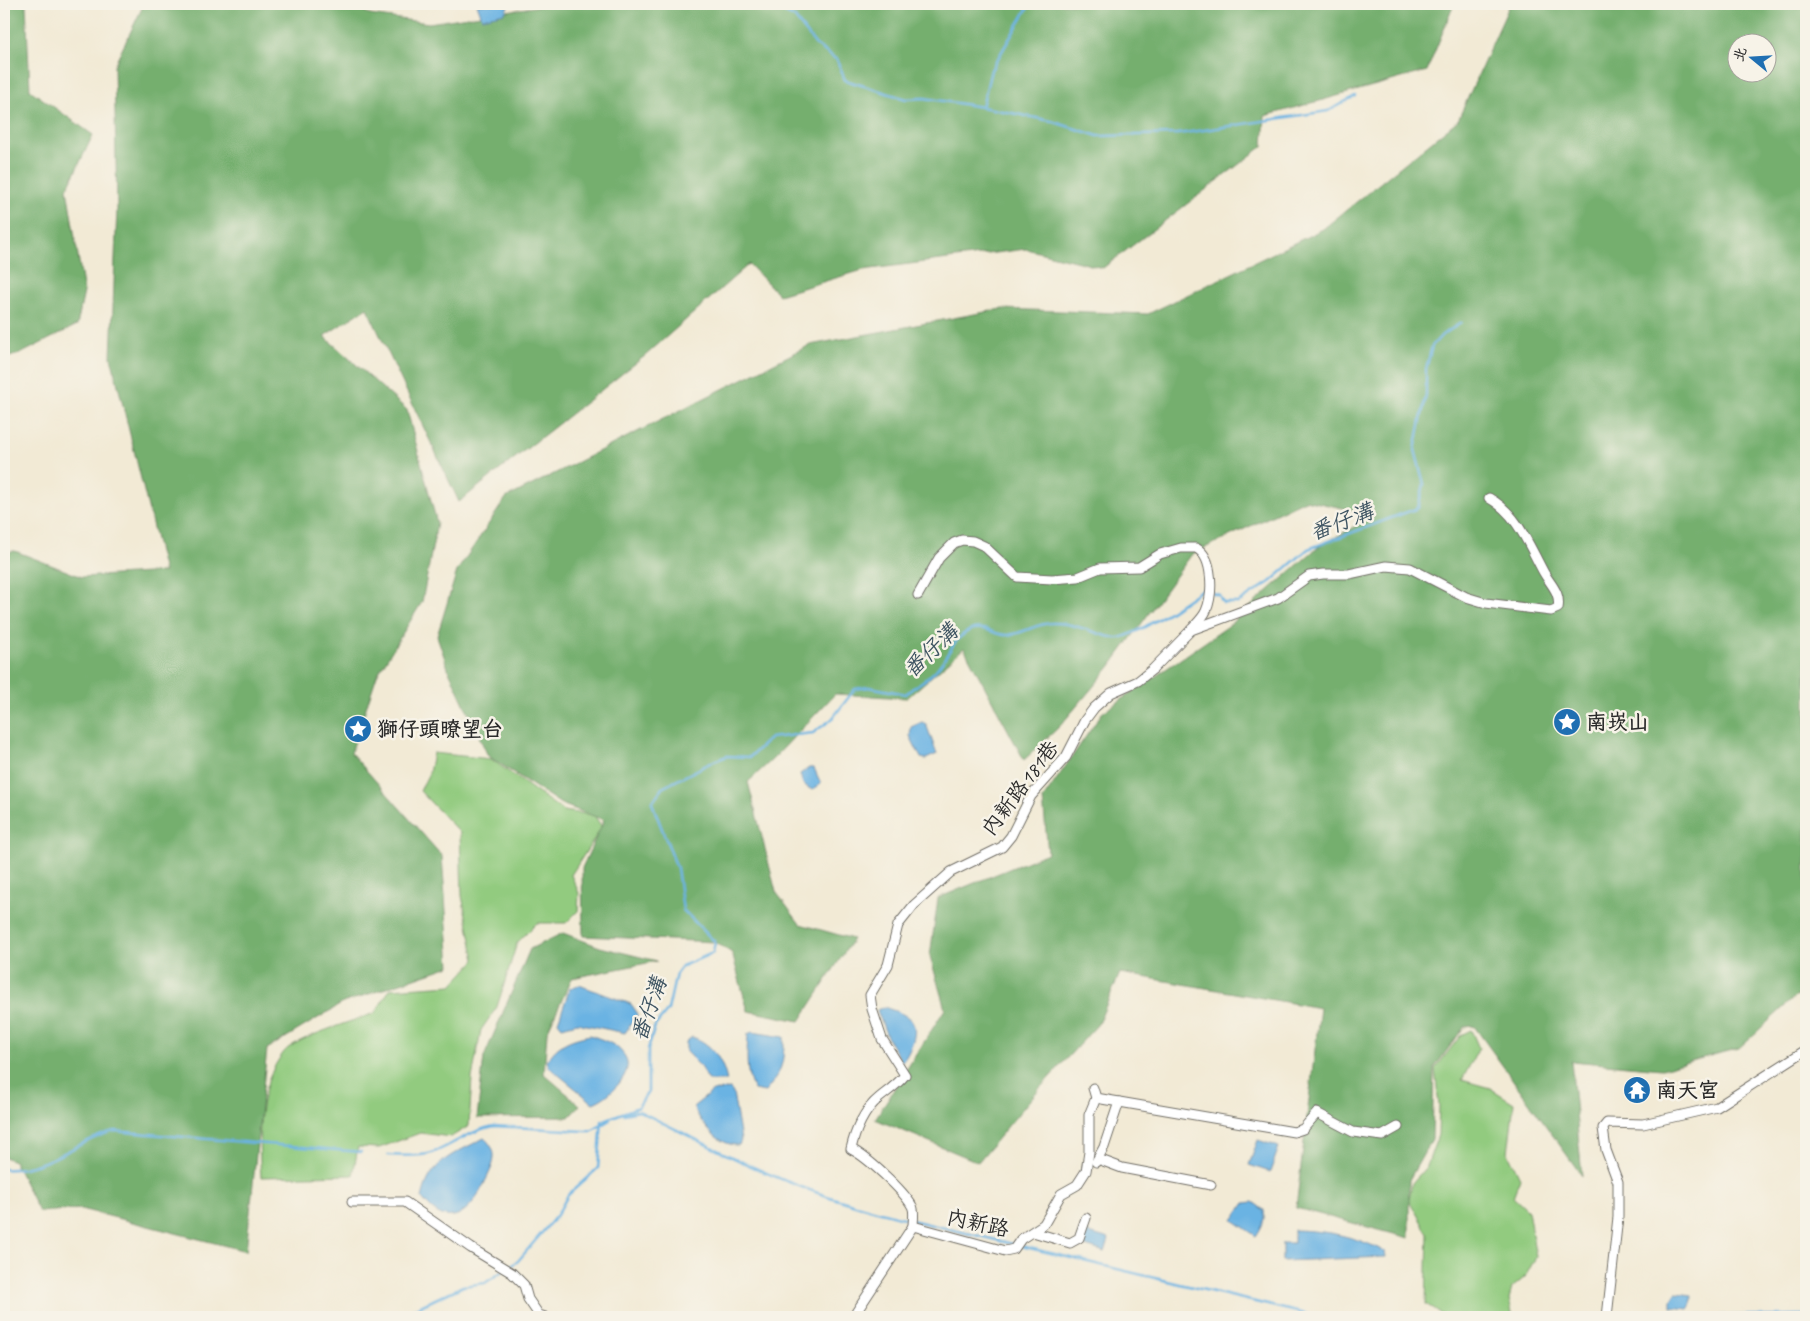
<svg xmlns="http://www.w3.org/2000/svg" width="1810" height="1321" font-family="Caveat,'LXGW WenKai TC',sans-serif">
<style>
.green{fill:#92cb7f;stroke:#5e7b55}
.forest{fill:#75af6e;stroke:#506d4c;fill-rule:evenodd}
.water{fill:#6bb3e3;stroke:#4b6f87}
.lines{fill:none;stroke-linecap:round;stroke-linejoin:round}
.stream{stroke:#6bb3e3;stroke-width:2.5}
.street-casing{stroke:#716e66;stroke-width:11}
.street{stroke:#fff;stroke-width:9}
.labels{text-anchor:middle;stroke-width:5;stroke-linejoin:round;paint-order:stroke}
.poi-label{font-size:21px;font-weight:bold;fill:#2b2b2b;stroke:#f7f3e8;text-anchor:start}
.street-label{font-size:21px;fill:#2b2b2b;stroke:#f7f3e8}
.water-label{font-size:22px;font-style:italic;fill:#3e5462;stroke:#f7f3e8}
</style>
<rect width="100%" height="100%" fill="#f7f3e8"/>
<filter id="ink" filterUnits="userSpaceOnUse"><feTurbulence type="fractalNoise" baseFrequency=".02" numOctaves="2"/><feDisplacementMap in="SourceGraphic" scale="10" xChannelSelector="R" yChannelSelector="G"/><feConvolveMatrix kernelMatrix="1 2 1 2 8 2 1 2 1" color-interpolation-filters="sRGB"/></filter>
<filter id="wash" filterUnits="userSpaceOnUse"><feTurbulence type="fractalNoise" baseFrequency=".0096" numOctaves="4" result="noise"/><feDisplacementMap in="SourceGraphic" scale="20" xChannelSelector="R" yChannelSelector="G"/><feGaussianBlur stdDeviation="1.12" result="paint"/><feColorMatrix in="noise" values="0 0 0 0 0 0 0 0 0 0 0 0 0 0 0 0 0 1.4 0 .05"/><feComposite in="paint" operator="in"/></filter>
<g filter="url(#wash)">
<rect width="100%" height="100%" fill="#f2ead5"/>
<g class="green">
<path d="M433 753 491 759 563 811 594 815 602 827 571 875 579 893 578 911 566 923H537L517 943 497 1007 481 1030 472 1078 469 1126 451 1137 420 1133 379 1148 358 1147 353 1175 261 1177C258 1136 257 1086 284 1052 295 1038 356 1020 375 1013L390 989 452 985 475 960 462 896 460 833 420 791 429 773Z"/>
<polygon points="1471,1030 1479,1048 1462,1080 1490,1088 1514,1103 1508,1153 1520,1178 1513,1197 1528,1211 1536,1257 1525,1277 1512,1288 1509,1299 1513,1317 1445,1317 1426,1304 1428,1234 1409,1200 1412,1183 1427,1166 1438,1135 1439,1106 1435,1069 1461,1035"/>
</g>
<g class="forest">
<polygon points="4,4 26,4 30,90 93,135 67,189 84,292 77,325 24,352 4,359"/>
<polygon points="144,4 354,4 370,15 429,23 552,4 1454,4 1427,71 1265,116 1263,146 1103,268 1026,249 863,270 779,295 749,264 646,355 459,502 367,308 324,336 407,410 437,523 422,602 377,675 351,753 442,856 450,966 343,1003 267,1049 246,1251 81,1209 39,1212 14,1161 4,1157 4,552 15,551 82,577 164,572 111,357 117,208 114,66"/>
<path d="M1510 4H1806V987L1739 1048 1662 1069 1571 1061 1582 1176 1474 1026 1464 1027 1434 1068 1432 1139 1409 1180V1238L1296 1208 1320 1008 1120 973 1098 1024 1039 1089 978 1162 875 1119 945 1009 930 956 938 898 1048 853 1043 799 1102 713 1227 627 1318 547 1375 515 1305 500 1192 554 1110 667 1060 726 1024 760 964 648 907 698 835 694 774 758 748 782 776 892 800 924 853 939 800 1021 748 1011 732 953 715 942 583 936 582 868 604 820 561 804 488 756 449 671 437 636 457 571 506 498 810 345 1001 309 1148 314 1323 229 1458 120ZM1738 42H1768V72H1738Z"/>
<polygon points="563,933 600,947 657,961 572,978 547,1032 544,1074 580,1105 569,1117 477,1118 484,1057 530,949"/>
</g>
<g class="water">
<polygon points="477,4 509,4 505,13 482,18"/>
<polygon points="922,722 926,724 937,754 926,759 921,758 910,736 911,727"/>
<polygon points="809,768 814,768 821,784 812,790 803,784 800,774"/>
<polygon points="579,985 631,1004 638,1014 625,1033 577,1023 562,1027 558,1022 570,988"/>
<path d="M884 1007C903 1014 920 1017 913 1041 910 1049 908 1055 902 1062L888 1039 877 1010Z"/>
<path d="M752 1032 784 1037C784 1063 782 1072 765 1092L754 1090C745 1074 747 1053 748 1034Z"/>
<path d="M590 1035C603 1040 616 1043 624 1055 637 1072 608 1098 593 1103L549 1067 547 1061C558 1043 571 1039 590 1035Z"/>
<path d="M692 1037C712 1043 723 1061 727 1081H709L699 1065 686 1052V1042Z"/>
<path d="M730 1089 733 1093 741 1140 739 1145C718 1146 702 1124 693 1107L713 1091Z"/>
<path d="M484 1138C489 1142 493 1148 494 1154 495 1164 488 1175 484 1184 469 1214 448 1232 422 1198 430 1160 453 1155 484 1138Z"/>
<polygon points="1258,1140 1279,1147 1270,1172 1249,1165"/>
<path d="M1253 1202 1264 1210C1265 1221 1262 1227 1256 1236L1233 1220 1245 1203Z"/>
<path d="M1294 1230C1331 1231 1352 1236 1385 1251L1386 1257 1282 1261V1243H1294Z"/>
<polygon points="1086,1232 1109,1239 1105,1252 1082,1245"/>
<polygon points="1676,1293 1692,1295 1691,1307 1689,1309 1671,1307 1671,1301"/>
</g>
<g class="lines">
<g class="stream">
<polyline points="767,4 794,17 816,45 837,60 845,80 906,99 924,98 982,107 1051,121 1098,136 1178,134 1328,111 1355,96"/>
<polyline points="982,107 991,70 1030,4"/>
<polyline points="1213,593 1219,595 1223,603 1238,603 1270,582 1308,549 1418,508 1424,484 1415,450 1426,395 1426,369 1432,346 1442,335 1461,323"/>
<path d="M624 1114 639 1111C698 1140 756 1172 818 1193 881 1215 948 1228 1013 1244"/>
<path d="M388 1155C402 1156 418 1157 432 1153 453 1145 471 1130 494 1126L584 1131H591L610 1120"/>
<path d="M4 1169C45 1172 76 1141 114 1131L361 1152"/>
<polyline points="1021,1246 1318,1317"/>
<path d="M508 1268 518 1261 557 1215 568 1195 598 1168 602 1121 638 1107 648 1092V1049L655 1026 668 1010 676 974 682 966 713 953 715 942 683 910 677 868 652 803 662 788 714 761 727 756 750 757 770 738 813 733 832 719 855 689 869 687 906 694C914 686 925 681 933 673 948 659 953 635 974 629 985 626 997 636 1008 635 1023 634 1037 623 1052 623 1075 622 1093 634 1115 638 1132 640 1188 599 1204 588L1208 590"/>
<polyline points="397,1317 463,1286 485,1283 503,1271"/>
<polyline points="1611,1317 1806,1315"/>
</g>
</g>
</g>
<g filter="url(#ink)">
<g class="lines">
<g class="street-casing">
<g id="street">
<path d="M918 595 939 558 954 543 962 540 973 541 984 546 1017 577 1052 579 1078 577 1100 568 1139 567 1160 554 1181 548H1196C1214 557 1213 595 1206 611 1203 618 1196 624 1191 630"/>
<polyline points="1096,1098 1294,1132 1303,1129 1317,1113 1353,1132 1382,1136 1398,1127"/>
<polyline points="1098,1159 1122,1168 1211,1185"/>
<polyline points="1096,1162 1104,1147 1119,1102"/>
<polyline points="352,1202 405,1202 471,1248 512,1273 524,1285 528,1299 539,1315 545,1317"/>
<path d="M913 1226C913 1220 915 1211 912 1206 903 1190 867 1157 851 1149 855 1131 864 1110 879 1098 889 1090 897 1085 905 1075L882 1039 872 1009 870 995 888 965 898 925 914 905 951 872 1002 847 1011 836 1031 796 1066 757 1085 720 1094 708 1111 693 1138 681 1153 669 1191 630 1278 598 1309 576 1323 574H1349L1386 566 1410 568 1466 597 1486 603 1551 611 1558 608C1561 593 1551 585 1544 573 1529 546 1518 514 1489 498"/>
<polyline points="1033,1232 1070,1243 1079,1238 1086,1218"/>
<polyline points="850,1317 855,1314 913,1226 1005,1251 1014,1249 1021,1239 1044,1224 1061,1194 1077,1185 1086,1171 1089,1152 1089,1115 1096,1098 1093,1088"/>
<polyline points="1607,1317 1618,1217 1618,1182 1606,1150 1603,1128 1607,1123 1643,1124 1717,1107 1806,1050"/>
</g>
</g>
<use href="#street" class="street"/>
</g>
</g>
<defs>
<g id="sight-disc" transform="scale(1.4375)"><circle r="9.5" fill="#1f6fb2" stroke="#f7f3e8"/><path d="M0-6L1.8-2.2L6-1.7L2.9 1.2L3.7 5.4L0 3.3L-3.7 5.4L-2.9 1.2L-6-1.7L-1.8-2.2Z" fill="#fff"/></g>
<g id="temple-disc" transform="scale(1.4375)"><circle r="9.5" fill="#1f6fb2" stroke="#f7f3e8"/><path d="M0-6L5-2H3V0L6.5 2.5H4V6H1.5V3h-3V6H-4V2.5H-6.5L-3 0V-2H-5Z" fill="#fff"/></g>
</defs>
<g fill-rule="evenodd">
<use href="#sight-disc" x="1567" y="722"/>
<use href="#sight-disc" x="358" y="729"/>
<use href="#temple-disc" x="1637" y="1090"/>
</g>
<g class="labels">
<g class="poi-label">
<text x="1586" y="729">南崁山</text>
<text x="377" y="736">獅仔頭暸望台</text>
<text x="1656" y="1097">南天宮</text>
</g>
<g class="street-label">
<text transform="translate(1020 788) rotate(-53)" y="7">內新路181巷</text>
<text transform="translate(978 1223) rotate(12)" y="7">內新路</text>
</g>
<g class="water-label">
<text transform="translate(1341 521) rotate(-21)" y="8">番仔溝</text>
<text transform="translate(930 650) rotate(-44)" y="8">番仔溝</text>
<text transform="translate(648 1009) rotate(-71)" y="8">番仔溝</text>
</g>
</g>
<rect width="1810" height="1321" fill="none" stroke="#f7f3e8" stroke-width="20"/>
<g transform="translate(1752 58) rotate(288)"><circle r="24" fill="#f7f3e8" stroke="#a5a39c"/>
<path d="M0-4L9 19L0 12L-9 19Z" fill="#1f6fb2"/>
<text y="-8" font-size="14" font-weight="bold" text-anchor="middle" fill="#2b2b2b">北</text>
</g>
</svg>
